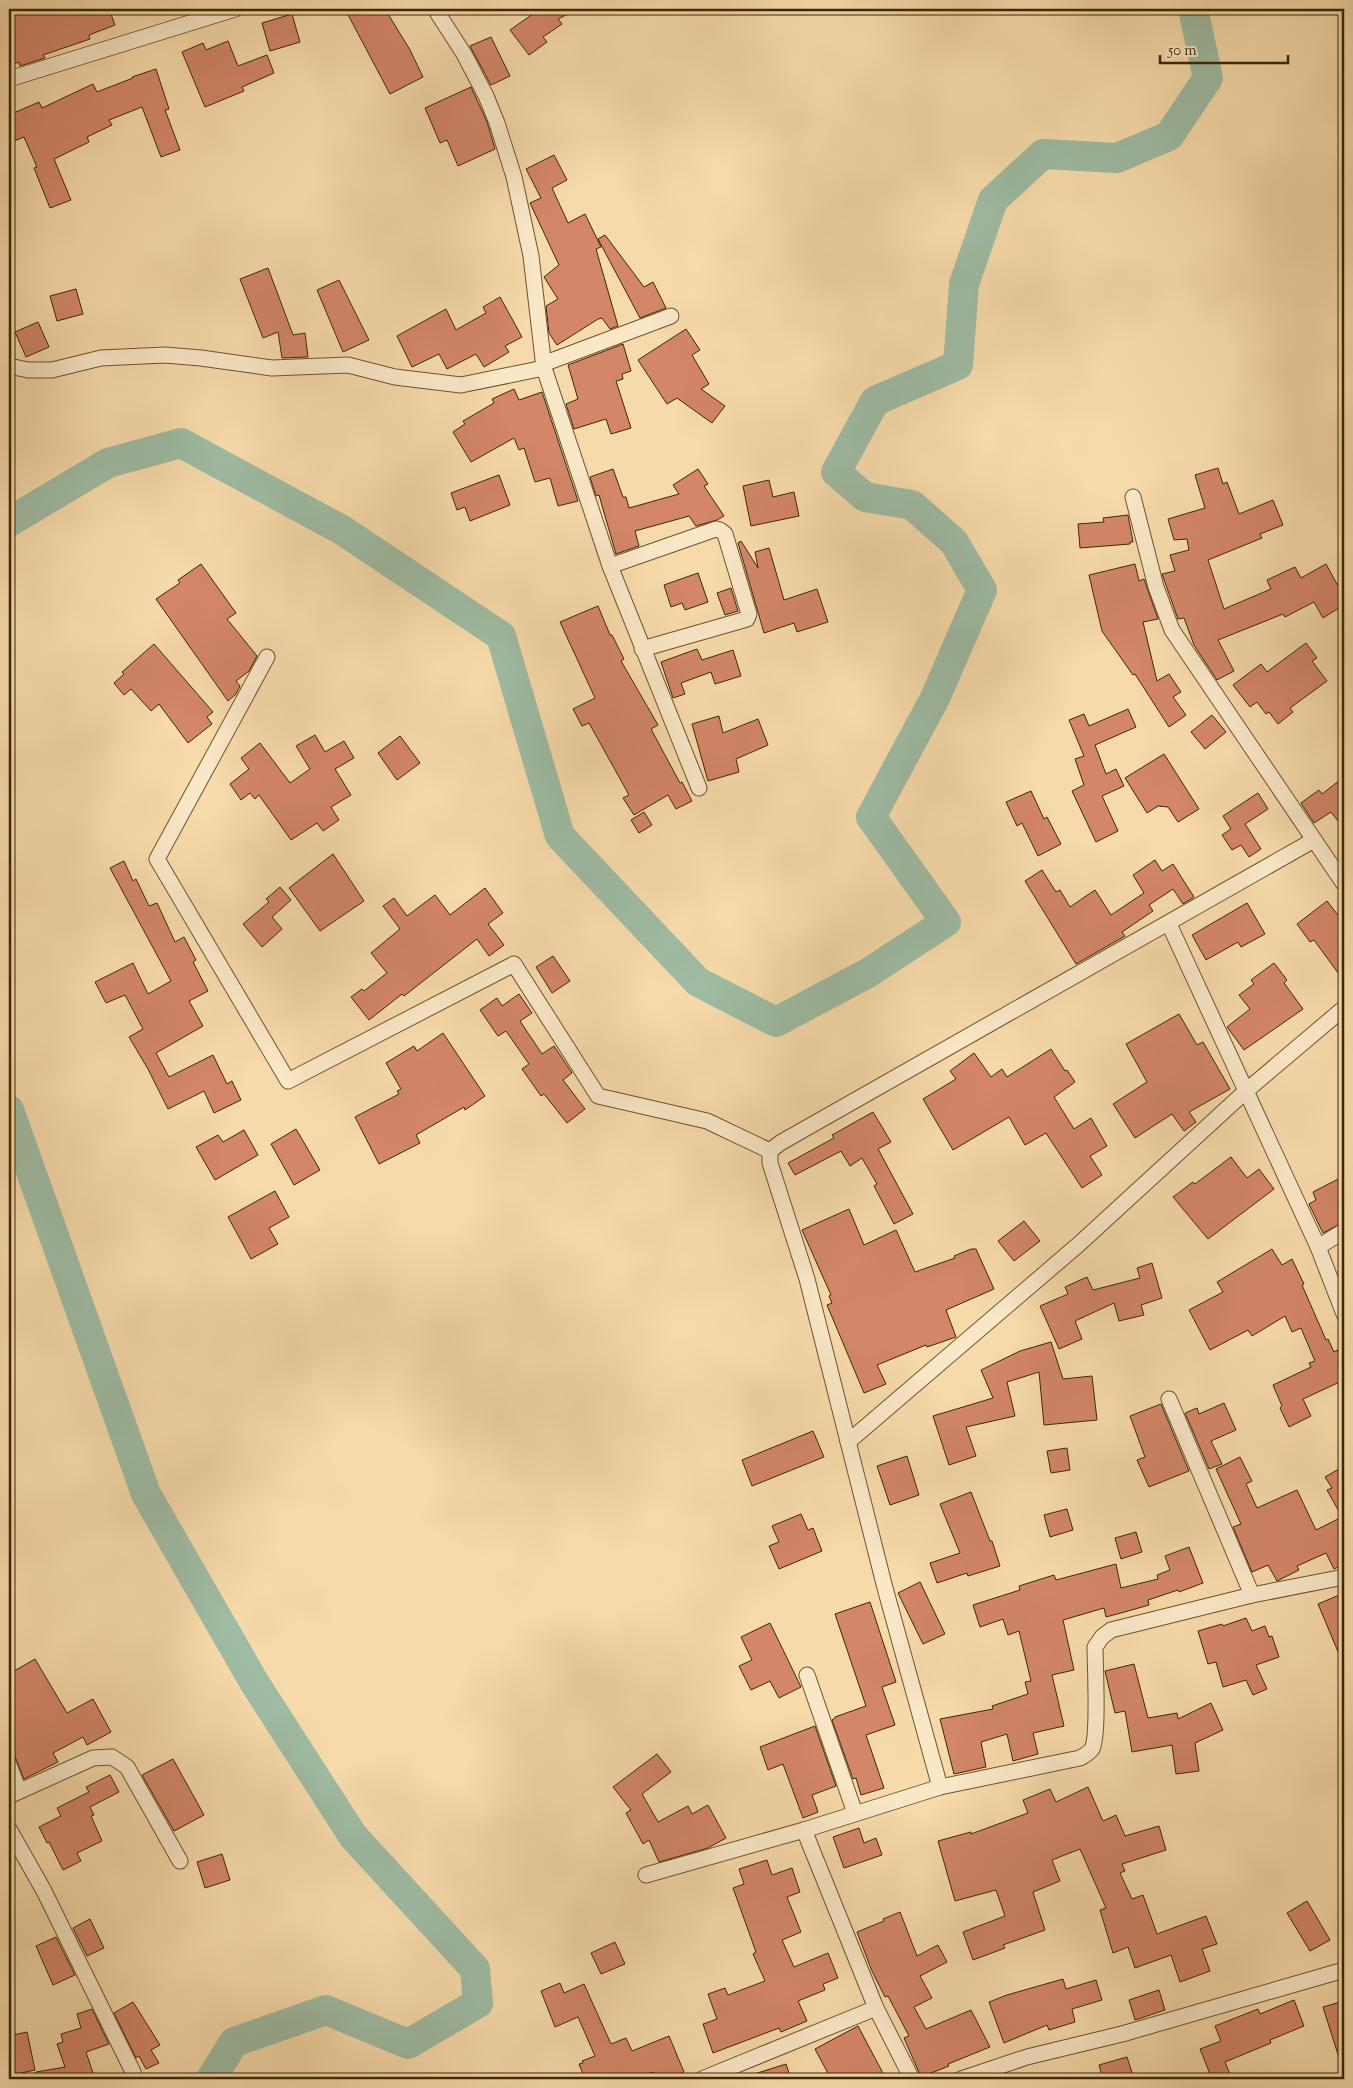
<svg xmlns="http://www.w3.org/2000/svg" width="1353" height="2088" font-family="'Sorts Mill Goudy',serif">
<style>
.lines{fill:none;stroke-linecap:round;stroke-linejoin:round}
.river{stroke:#9ebba3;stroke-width:30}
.building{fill:#d38668;stroke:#3c2705}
.street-casing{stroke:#6b542e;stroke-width:17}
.street{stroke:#fae7c8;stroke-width:15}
</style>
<rect width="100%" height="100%" fill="#f7daaa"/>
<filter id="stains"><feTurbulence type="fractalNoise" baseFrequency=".004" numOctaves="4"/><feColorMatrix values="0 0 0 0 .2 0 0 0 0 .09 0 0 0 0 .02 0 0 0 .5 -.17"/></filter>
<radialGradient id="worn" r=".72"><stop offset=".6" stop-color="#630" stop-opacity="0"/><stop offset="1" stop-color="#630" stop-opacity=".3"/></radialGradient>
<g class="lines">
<g class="river">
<polyline points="9,522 108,463 181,443 342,530 501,636 560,836 698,982 776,1022 868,973 946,922 871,817 935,698 982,590 954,542 912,505 865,497 836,472 875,401 958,365 964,284 993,200 1043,154 1117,158 1169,136 1208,78 1193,9"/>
<polyline points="9,1110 146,1494 254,1682 353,1836 475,1969 478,2003 408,2044 326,2010 234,2042 211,2079"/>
</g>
</g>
<g class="building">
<polygon points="9,9 109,9 115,25 89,35 90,39 43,55 45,58 20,66 19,62 9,66 9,41 15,39 9,24"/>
<polygon points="345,9 385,9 410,50 423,77 390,94"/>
<polygon points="540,9 578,9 558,19 562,24 543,37 547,42 529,55 510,30"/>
<polygon points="292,14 300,42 270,51 262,23"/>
<polygon points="491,37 510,76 491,85 470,46"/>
<polygon points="228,41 238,66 267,55 274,73 242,87 244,91 205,107 182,52 203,43 206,50"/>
<polygon points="156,69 169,109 165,110 180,150 161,157 142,107 109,120 112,125 87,137 89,142 54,159 71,200 50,208 34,168 37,167 24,137 9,143 9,115 39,102 42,108 93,84 97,92 133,78 132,77"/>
<polygon points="471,87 487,122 495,149 458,166 447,140 440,143 425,108"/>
<polygon points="554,155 567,180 552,188 568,223 585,214 601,247 596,249 618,326 610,329 602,318 598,319 557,345 549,333 546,306 558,299 544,277 559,265 530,203 541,198 526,169"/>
<polygon points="605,235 644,287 653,282 666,308 640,318 598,239"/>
<polygon points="268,268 293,335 305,333 308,357 282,358 278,332 263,338 240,279"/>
<polygon points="339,280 369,340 343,352 317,290"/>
<polygon points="76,289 83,314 57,321 50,296"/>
<polygon points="500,297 522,337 505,346 509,352 484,367 476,354 447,369 439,354 412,367 397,336 446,309 456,330 486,313 483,307"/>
<polygon points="38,322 49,347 26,357 15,332"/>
<polygon points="686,329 700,350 692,355 709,384 701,389 725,406 712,423 677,398 667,404 638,360"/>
<polygon points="623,344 631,371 622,374 623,379 616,381 631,428 611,434 606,419 574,429 566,404 578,399 568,365"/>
<polygon points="514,389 519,400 542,392 578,501 558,506 550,478 535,482 524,448 519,450 514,438 471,462 453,432 465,424 463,421 494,403 492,399"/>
<polygon points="1218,468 1223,484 1227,482 1239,514 1273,500 1283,525 1260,534 1262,538 1208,560 1224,609 1271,589 1267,580 1295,567 1301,578 1326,564 1344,597 1344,605 1323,618 1314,602 1285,617 1283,614 1218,640 1234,671 1217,680 1194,645 1184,618 1178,619 1162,574 1175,571 1170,555 1189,550 1187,539 1174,540 1168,519 1205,508 1195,475"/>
<polygon points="613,469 623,497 626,497 629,508 679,494 673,485 698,469 708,484 704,486 724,516 717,520 696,526 689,516 635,531 639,546 616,554 599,495 596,496 590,477"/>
<polygon points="499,475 510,505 470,521 465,507 457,510 451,493"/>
<polygon points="769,480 773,497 794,492 799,516 751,526 743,486"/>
<polygon points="1128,515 1133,542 1130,542 1130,544 1080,548 1078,524 1104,522 1103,518"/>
<polygon points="741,541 758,568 755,552 769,548 784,600 817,589 828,622 797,632 794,623 764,633 738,543"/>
<polygon points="201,564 236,613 227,619 257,656 249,671 236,681 240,686 236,694 228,701 156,599 180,583 178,580"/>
<polygon points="1135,564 1139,581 1144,579 1158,619 1143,622 1157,681 1169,674 1181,692 1173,697 1186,715 1169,727 1135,674 1133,675 1102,631 1089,575"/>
<polygon points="698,573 708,602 685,610 682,603 671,607 664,585"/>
<polygon points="731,588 738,611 725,615 717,593"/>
<polygon points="598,606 610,635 612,635 624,659 621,661 658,725 651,729 680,783 682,782 692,801 676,809 668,795 634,815 623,798 629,795 589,723 582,726 573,709 595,698 560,622"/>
<polygon points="1306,643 1317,658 1312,661 1327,681 1290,708 1293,712 1278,724 1269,712 1266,714 1257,702 1250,707 1233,685 1261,664 1267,672"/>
<polygon points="154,644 213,712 207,717 212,724 188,743 159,704 151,711 131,689 124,695 114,683 124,674 122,672"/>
<polygon points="697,649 702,660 733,650 741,676 715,684 711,672 681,683 685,694 673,698 661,662"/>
<polygon points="1128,709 1136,727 1095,745 1106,774 1116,769 1124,786 1102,796 1118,831 1096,842 1072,791 1084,785 1075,759 1084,756 1069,720 1084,714 1089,726"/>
<polygon points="1212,715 1226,732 1205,749 1191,732"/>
<polygon points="719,716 723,733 758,719 768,745 736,759 739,772 708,781 692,724"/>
<polygon points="315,735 325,752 344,741 354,758 335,769 351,795 331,807 339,820 323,831 317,823 291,840 259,795 255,799 250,793 241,800 230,784 249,769 241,758 260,743 290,783 310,769 296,746"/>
<polygon points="400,736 420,763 397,780 378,753"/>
<polygon points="1164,754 1199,809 1178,822 1168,807 1158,806 1147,813 1125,778"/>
<polygon points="1344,777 1344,829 1331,812 1314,823 1301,803 1319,790 1322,794"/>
<polygon points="1031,791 1044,819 1047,817 1061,844 1038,856 1022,823 1017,826 1006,802"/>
<polygon points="1258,793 1268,809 1245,824 1261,849 1249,857 1241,845 1232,850 1222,835 1231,829 1223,816"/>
<polygon points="644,812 652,825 639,833 631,820"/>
<polygon points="333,854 364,901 320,931 289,888"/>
<polygon points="1155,860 1162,871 1173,864 1194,897 1183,904 1173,889 1149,905 1153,911 1122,932 1125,936 1076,964 1025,881 1042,870 1056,892 1060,890 1070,907 1095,890 1111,915 1144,893 1133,875"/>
<polygon points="124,861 133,881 136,879 149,906 157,903 175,942 184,937 196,960 193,962 208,991 189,1001 203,1026 156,1053 169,1077 213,1055 227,1084 232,1081 241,1100 214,1113 204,1091 168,1109 148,1069 129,1037 143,1029 125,995 106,1003 95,982 133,963 148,994 171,981 110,868"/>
<polygon points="280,887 291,900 272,917 282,929 262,947 243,924 269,902 266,899"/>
<polygon points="485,888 503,913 488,924 504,945 489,956 477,939 404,996 402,994 369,1020 351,997 362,989 364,991 387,973 371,953 400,929 383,906 394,898 407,916 435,895 450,915"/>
<polygon points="1327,901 1344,923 1344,981 1314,940 1310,942 1297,924"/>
<polygon points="1247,903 1265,934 1241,947 1238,942 1206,960 1192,935"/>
<polygon points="553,956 570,981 552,993 536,967"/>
<polygon points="1274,963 1287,980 1284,983 1303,1009 1244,1050 1227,1027 1250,1009 1239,995 1254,984 1251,980"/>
<polygon points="519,994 532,1013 520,1021 542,1054 554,1046 572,1073 563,1080 585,1109 567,1123 544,1094 541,1096 522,1069 529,1064 506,1031 498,1036 480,1010 497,998 502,1006"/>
<polygon points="1179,1014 1197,1045 1203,1042 1230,1089 1189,1112 1196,1122 1184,1131 1172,1114 1135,1138 1113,1104 1147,1082 1126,1044"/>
<polygon points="443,1033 485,1096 465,1110 464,1107 416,1135 420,1143 379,1164 355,1117 399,1094 397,1091 401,1089 386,1063 414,1046 417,1051"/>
<polygon points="1051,1049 1065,1071 1067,1070 1075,1082 1054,1097 1074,1129 1091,1118 1107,1146 1090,1156 1102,1175 1082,1188 1046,1133 1025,1145 1009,1117 953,1150 923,1099 956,1079 950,1071 974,1053 991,1077 1002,1069 1007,1077"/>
<polygon points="873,1112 891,1142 878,1149 913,1214 894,1224 874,1186 877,1184 862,1158 850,1166 841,1151 795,1175 788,1163 834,1138 832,1135"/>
<polygon points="296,1129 320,1170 294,1185 271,1144"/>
<polygon points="244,1130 258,1155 215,1180 196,1147 218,1135 223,1142"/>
<polygon points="1231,1157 1247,1178 1259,1169 1274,1189 1208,1239 1173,1197 1193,1182 1195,1184"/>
<polygon points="1344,1176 1344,1222 1323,1233 1309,1204 1316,1200 1313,1192"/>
<polygon points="275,1191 289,1217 269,1228 278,1244 251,1259 228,1217"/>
<polygon points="849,1209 864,1245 896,1230 915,1272 955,1258 954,1256 971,1249 976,1249 994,1289 946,1310 956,1337 927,1347 926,1345 877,1365 886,1384 864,1393 827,1305 832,1303 829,1296 831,1295 802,1230"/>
<polygon points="1024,1221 1040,1241 1014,1261 998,1241"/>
<polygon points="1272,1249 1282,1265 1292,1259 1304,1284 1302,1285 1326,1340 1328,1339 1334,1352 1337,1350 1341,1358 1344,1357 1344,1380 1303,1399 1311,1416 1289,1427 1280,1408 1282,1406 1273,1385 1311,1367 1309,1363 1315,1361 1301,1328 1292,1332 1285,1316 1252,1336 1248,1330 1210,1350 1189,1310 1223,1292 1217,1282"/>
<polygon points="1152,1263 1162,1298 1141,1305 1144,1315 1119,1321 1114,1303 1075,1321 1082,1339 1059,1349 1040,1306 1068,1294 1065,1287 1087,1277 1093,1290 1140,1278 1137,1268"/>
<polygon points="1051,1342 1063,1379 1092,1376 1097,1420 1044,1425 1039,1372 1007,1382 1015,1416 966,1427 976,1456 949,1465 933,1416 993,1398 981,1370 1020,1351"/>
<polygon points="1224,1403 1236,1430 1211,1441 1222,1464 1209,1469 1185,1413 1197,1408 1199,1414"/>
<polygon points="1161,1404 1189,1471 1149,1487 1137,1460 1145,1457 1130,1416"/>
<polygon points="813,1431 824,1457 752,1486 742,1460"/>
<polygon points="1067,1448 1070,1470 1051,1473 1047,1451"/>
<polygon points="907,1456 919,1495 890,1505 877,1466"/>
<polygon points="1240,1457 1252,1481 1246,1484 1257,1508 1297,1490 1316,1530 1342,1517 1327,1490 1332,1488 1325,1477 1344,1466 1344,1564 1334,1569 1326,1553 1297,1566 1299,1570 1277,1581 1268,1565 1252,1572 1233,1527 1241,1524 1216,1469"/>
<polygon points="971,1492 990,1541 992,1541 1000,1566 968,1576 967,1573 937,1583 930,1563 960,1553 940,1504"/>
<polygon points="1067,1509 1073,1530 1050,1537 1044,1515"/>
<polygon points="801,1514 808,1530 813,1528 822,1551 779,1569 769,1546 779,1542 772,1526"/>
<polygon points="1136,1532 1142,1552 1121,1559 1115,1538"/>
<polygon points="1189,1547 1203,1583 1179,1592 1178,1590 1148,1600 1149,1605 1121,1613 1106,1617 1104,1608 1063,1620 1074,1670 1052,1675 1064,1726 1033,1733 1038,1754 1013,1761 1007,1734 981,1742 986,1767 954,1774 940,1719 993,1709 992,1706 1028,1694 1025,1682 1031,1681 1019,1631 1008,1635 1003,1619 980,1627 973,1605 1020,1590 1019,1586 1054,1575 1056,1580 1116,1564 1121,1588 1158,1579 1157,1575 1170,1570 1165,1556"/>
<polygon points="920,1582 945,1634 923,1644 898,1593"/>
<polygon points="1344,1593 1344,1666 1318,1604"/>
<polygon points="870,1602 896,1682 882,1687 895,1725 866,1735 884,1788 861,1795 856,1778 853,1779 832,1720 835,1718 835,1717 866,1706 835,1614"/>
<polygon points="1246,1618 1252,1631 1265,1626 1269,1637 1272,1636 1279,1657 1256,1665 1267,1689 1253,1695 1246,1680 1223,1687 1216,1662 1208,1664 1198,1631 1222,1624 1223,1626"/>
<polygon points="770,1623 801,1687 779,1698 770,1681 751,1690 739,1666 752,1660 741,1637"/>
<polygon points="35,1659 67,1713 93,1699 111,1732 87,1745 83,1737 53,1753 58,1762 24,1779 10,1744 14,1743 9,1733 9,1674"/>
<polygon points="1134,1664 1148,1718 1177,1713 1178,1719 1211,1703 1223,1730 1195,1743 1199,1771 1176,1774 1172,1745 1132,1752 1125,1711 1115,1713 1105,1671"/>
<polygon points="815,1726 836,1786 812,1795 818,1812 803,1818 783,1764 768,1770 760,1747"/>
<polygon points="657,1754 671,1772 642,1794 658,1822 688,1806 692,1814 708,1805 726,1838 708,1848 659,1862 649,1840 643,1844 626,1813 631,1810 613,1787"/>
<polygon points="173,1759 204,1815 174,1831 142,1775"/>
<polygon points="110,1775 119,1792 90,1807 94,1815 91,1816 102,1841 77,1853 81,1861 63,1870 49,1842 47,1843 39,1827 61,1816 57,1808 89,1792 86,1787"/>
<polygon points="1088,1787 1103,1821 1116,1815 1125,1836 1159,1826 1166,1850 1122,1864 1125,1871 1120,1873 1132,1899 1143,1895 1157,1934 1206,1916 1217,1944 1202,1949 1210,1971 1180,1982 1171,1955 1135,1968 1128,1947 1113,1953 1100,1910 1106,1908 1080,1849 1052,1860 1060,1881 1033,1892 1045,1930 1003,1945 1005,1948 973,1960 963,1932 1005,1916 996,1890 955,1901 938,1841 971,1832 971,1834 1028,1813 1023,1800 1050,1789 1056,1802"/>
<polygon points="859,1828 864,1843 876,1838 882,1855 844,1868 833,1837"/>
<polygon points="222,1854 230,1880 205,1888 197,1862"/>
<polygon points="767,1860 772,1875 792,1868 800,1892 787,1897 801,1932 782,1940 794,1967 828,1953 838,1978 823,1984 825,1990 798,2001 807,2021 781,2032 779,2028 713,2053 703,2024 717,2019 708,1994 725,1988 728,1995 765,1981 753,1954 756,1952 733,1888 744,1884 739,1869"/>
<polygon points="1307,1901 1330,1940 1310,1951 1287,1913"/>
<polygon points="900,1912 917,1956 938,1945 947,1962 920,1976 932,1998 914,2007 926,2029 971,2010 990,2047 948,2064 949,2066 921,2077 904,2038 909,2036 888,1996 885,1997 872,1971 857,1932 884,1921 883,1919"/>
<polygon points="90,1919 104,1948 87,1956 73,1928"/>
<polygon points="56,1937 75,1975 53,1985 36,1946"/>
<polygon points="615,1942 625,1964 601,1974 591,1953"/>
<polygon points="1063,1979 1066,1989 1096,1980 1102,2000 1072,2009 1075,2022 1049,2030 1047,2025 1004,2043 989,2002 1007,1995"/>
<polygon points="560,1983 564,1993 584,1984 611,2044 626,2038 632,2051 669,2036 684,2072 679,2074 681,2079 657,2079 653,2072 635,2079 585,2079 579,2064 583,2063 582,2061 595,2056 578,2017 555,2027 541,1991"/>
<polygon points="1159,1990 1165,2010 1135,2020 1129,2000"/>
<polygon points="1294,2000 1304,2026 1270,2040 1271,2043 1225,2062 1232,2079 1212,2079 1200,2049 1221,2041 1215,2026 1258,2009 1260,2014"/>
<polygon points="1344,2001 1344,2064 1341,2064 1323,2007"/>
<polygon points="133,2002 160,2045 151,2050 159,2063 146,2069 139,2056 136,2058 114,2013"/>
<polygon points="92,2009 109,2044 86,2052 93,2073 73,2079 36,2079 36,2072 65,2067 57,2044 63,2042 61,2034 81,2028 77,2014"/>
<polygon points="858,2026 886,2079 831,2079 815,2049"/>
<polygon points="27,2032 35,2070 12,2075 9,2063 9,2036"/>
<polygon points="1127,2057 1134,2079 1103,2079 1099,2065"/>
<polygon points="786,2064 791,2079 748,2079 748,2076"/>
</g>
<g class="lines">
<g class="street-casing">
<g id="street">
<polyline points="435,9 464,54 486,96 497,123 514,177 531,256 544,368 610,566 699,788"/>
<polyline points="9,79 235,9"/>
<polyline points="543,364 671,316"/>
<polyline points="9,366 28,370 52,370 101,358 165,355 201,358 272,368 348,365 395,377 461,385 544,368"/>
<polyline points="1133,497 1156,587 1172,630 1344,884"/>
<polyline points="610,566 716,529 720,530 725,534 749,614 747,619 642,649"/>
<polyline points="267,657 157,859 288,1081 514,964 598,1096 707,1121 770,1151"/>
<polyline points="1169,924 1318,1247 1344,1314"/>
<polyline points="1318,1247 1344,1231"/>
<polyline points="1169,1399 1252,1595"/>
<polyline points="848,1442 1078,1245 1246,1091 1344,1008"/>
<polyline points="807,1675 855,1813"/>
<polyline points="9,1765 19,1791"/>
<polyline points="940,1787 885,1588 807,1279 770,1163 770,1151 780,1143 1314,840"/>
<polyline points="9,1796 93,1758 112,1757 127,1767 180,1861"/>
<polyline points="9,1829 44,1891 133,2072 134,2079"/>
<polyline points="646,1875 804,1830"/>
<polyline points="702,2079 876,2008"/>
<path d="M912 2079 876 2008 804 1830 940 1787 1080 1758C1085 1755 1089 1753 1092 1749 1099 1736 1095 1664 1095 1647L1102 1637 1111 1630 1252 1595 1344 1577"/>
<polyline points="961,2079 1027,2057 1122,2034 1344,1970"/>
</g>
</g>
<use href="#street" class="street"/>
</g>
<rect width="1353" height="2088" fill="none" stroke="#f7daaa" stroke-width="30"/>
<rect x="10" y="10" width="1333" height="2068" fill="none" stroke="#3c2705" stroke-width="2.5"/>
<rect x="15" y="15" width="1323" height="2058" fill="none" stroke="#3c2705"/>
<path d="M1160 55v8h128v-8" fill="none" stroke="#3c2705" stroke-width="2.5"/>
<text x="1168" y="55" font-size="15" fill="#3c2705" stroke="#fae7c8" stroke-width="4" paint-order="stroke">50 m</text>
<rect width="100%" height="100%" filter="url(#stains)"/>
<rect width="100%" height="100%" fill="url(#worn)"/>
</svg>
